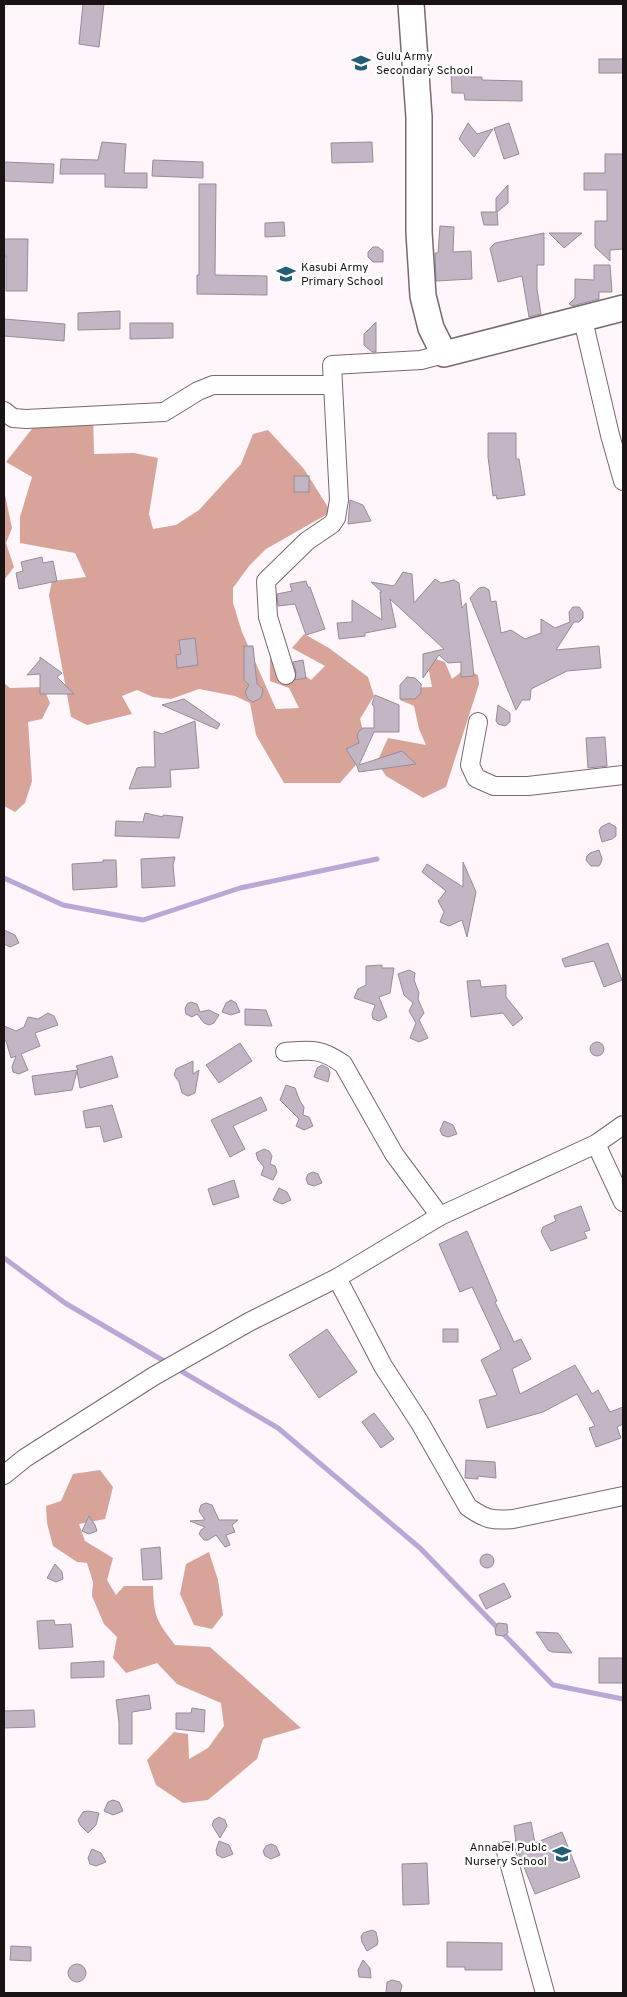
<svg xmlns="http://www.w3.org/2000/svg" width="627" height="1997" font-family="Overpass,sans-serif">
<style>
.forest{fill:#d8a399}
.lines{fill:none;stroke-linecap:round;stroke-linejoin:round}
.stream{stroke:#b7a8d5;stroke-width:5}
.building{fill:#c3b6c4;stroke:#978b99}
.street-casing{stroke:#786870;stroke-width:20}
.secondary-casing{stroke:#786870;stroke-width:28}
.street{stroke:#fff;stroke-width:18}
.secondary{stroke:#fff;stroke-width:25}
.labels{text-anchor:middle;stroke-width:4.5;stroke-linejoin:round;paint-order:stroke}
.poi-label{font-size:12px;fill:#191316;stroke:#fff;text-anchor:start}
</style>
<rect width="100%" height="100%" fill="#fef6fa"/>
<g class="forest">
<polygon points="93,412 94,454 134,453 158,458 149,514 153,529 176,525 199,510 241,464 253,434 268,430 304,469 331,512 266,549 249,566 233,588 233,603 242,632 276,709 299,708 289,688 270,681 270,658 287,662 311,680 325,666 292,648 304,634 329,648 368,677 374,696 360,719 363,731 361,759 340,783 284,783 256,735 250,703 235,696 199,689 171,699 153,697 137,690 122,696 132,714 87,725 71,717 49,595 52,581 86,577 75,553 20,543 20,517 32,477 6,462 42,416"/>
<polygon points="4,490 12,528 6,543 14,567 4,580"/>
<polygon points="426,656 445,662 452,679 465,669 478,675 479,684 446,787 423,798 386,776 377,762 388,738 426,745 419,729 414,706 400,700 404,688 432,687"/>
<polygon points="4,683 10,688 43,687 50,703 42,719 28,722 32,781 25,803 15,812 4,806"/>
<path d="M100 1470 113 1487 105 1519 79 1524 85 1541 113 1558 107 1580 116 1595 124 1586H153C154 1617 156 1620 175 1645L210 1647 301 1728 263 1739 257 1759 208 1800 183 1803 156 1785 147 1760 174 1732 188 1734 189 1759 208 1748 224 1726 221 1703 177 1684 157 1663 126 1673 113 1658 117 1637 104 1624 92 1596 93 1582 87 1563 77 1562 53 1546 47 1523 46 1506 61 1501 73 1474Z"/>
<polygon points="209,1552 218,1580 223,1615 212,1629 194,1625 180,1594 186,1564"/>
</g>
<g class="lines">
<g class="stream">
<polyline points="4,878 63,905 143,920 240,888 377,859"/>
<polyline points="4,1258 65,1303 169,1364"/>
<polyline points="176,1368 278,1428 420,1548 553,1685 623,1699"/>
</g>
</g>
<g class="building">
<polygon points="83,4 104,4 99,47 79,44"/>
<rect x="599" y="59" width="24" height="14"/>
<polygon points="451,72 471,72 471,77 482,77 482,80 522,81 522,101 465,100 464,93 452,93"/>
<polygon points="468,123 477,134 493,129 474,157 459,139"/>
<polygon points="509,123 519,154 504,159 494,128"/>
<polygon points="102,142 126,144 124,173 147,173 147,188 105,187 105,174 60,174 61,159 98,160"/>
<polygon points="372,142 373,162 332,163 331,143"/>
<polygon points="605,154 623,154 623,249 610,250 610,261 595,247 595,221 607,221 607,190 584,190 584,173 605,173"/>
<polygon points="153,160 203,162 203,178 152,176"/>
<polygon points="4,162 54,164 53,183 4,181"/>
<polygon points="199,184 216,184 215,275 267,276 267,295 197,294 197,275 199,275"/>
<polygon points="508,185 508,203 497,212 498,225 484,225 481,212 496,212 496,198"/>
<polygon points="284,222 285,236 265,237 265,223"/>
<polygon points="440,226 454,227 453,252 471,251 472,279 436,281 435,253 438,253"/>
<polygon points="544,233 544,265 537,265 537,289 541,314 529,317 522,276 498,282 490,248 495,243"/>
<polygon points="549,233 582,233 564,248"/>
<polygon points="4,239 28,239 27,291 6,291 6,256 4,256"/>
<polygon points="373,247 378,247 383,251 383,262 373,262 368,257 368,252"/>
<polygon points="594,265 610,265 612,292 599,292 599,299 572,306 569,304 575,298 575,279 594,280"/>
<polygon points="120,311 120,329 78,330 78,313"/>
<polygon points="4,319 65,324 64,341 4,336"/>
<polygon points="376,322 376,352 372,352 364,345 364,334"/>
<polygon points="130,323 173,323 173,338 130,339"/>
<polygon points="488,433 516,433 516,459 519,459 525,495 497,499 496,495 493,496 488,457"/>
<rect x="294" y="476" width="15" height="16"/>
<polygon points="350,500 363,505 371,521 348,524"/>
<polygon points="42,557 43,563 53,561 57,581 19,589 16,573 23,571 21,562"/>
<polygon points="403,572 412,574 414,603 435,579 441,583 454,580 459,583 462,608 466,603 474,676 461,677 461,662 448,663 439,655 423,678 423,654 444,649 390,599 396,627 365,633 365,636 339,639 337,623 352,622 352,600 382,620 380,592 382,592 371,582 394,586"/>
<polygon points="306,581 308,587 310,587 325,629 306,635 295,604 278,606 277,594 292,591 290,584"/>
<polygon points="484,587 489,590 491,602 496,601 501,633 511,630 525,639 541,633 541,619 555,628 570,622 569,612 573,607 579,607 583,612 583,618 579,622 574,622 556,650 599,646 601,668 567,671 531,689 530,700 522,700 516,710 470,598 479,588"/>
<polygon points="195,638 198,665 177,668 176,655 181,654 179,640"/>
<polygon points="244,646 253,646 257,684 263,689 261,698 253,702 248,699 245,692 249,685 244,680"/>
<polygon points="40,657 62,673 57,677 74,694 40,694 40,674 27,675 40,660"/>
<polygon points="303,660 306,678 295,680 296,672 293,662"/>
<polygon points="407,677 415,678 421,684 421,693 415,699 400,699 400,685"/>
<polygon points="375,695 399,705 399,732 374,732 359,765 402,751 416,764 359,772 357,766 346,749 359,743 357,736 359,731 363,728 374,728 374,707 372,704"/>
<polygon points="184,699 220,724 217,729 162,705"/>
<polygon points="498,705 510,713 510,722 505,726 498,724 496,721"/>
<polygon points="195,721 199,768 170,770 171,787 129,789 137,768 142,767 155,767 154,731 162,734"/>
<polygon points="605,737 607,766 588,768 586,738"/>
<polygon points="145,813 163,817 163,815 183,817 179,838 115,836 116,821 143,822"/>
<polygon points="609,823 616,827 616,836 612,839 602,842 599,831 601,827"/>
<polygon points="599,850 602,859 601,863 599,866 591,866 586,860 587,856 590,853"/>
<polygon points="175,857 173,865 175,886 142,888 141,859"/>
<polygon points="103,860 116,860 117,887 73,890 72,864 103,862"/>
<polygon points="463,862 476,892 467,937 462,920 449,926 440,922 444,912 438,901 446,891 422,872 427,864 463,887"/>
<polygon points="4,930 15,935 19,943 10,947 4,944"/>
<polygon points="608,943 622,980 604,987 594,961 565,967 562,959"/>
<polygon points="382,965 382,968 394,968 390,993 379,997 387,1017 379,1021 373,1019 372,1014 375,1005 354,998 358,989 366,985 366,966"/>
<polygon points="409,970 415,973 414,980 419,993 418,999 424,1013 419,1020 428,1038 419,1042 410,1038 416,1023 409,1011 413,1003 404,995 398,974"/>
<polygon points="480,980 481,987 506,985 506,997 523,1018 513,1026 503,1013 471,1017 467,981"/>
<polygon points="231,1000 236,1003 240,1012 231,1015 222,1012 226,1003"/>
<polygon points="191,1002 197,1004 200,1012 209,1010 219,1015 214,1023 209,1025 204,1023 197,1014 192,1017 186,1014 185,1009 187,1004"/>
<polygon points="245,1009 266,1010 272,1026 245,1025"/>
<polygon points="48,1013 54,1016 58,1025 35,1033 40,1046 21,1054 28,1070 19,1074 13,1072 12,1067 16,1056 11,1058 6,1041 4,1040 4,1026 16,1031 24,1027 28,1017 38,1019"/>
<circle cx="597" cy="1049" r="7"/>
<polygon points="240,1043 252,1061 219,1083 206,1065"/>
<polygon points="112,1056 118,1077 80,1088 77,1071 72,1090 35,1095 32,1076 78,1070 76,1066"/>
<polygon points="193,1061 193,1074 199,1070 195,1093 188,1096 182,1093 179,1082 174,1075 176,1069"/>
<polygon points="322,1065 328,1068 330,1073 328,1082 314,1077 317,1068"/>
<polygon points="286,1085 295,1088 300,1101 304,1107 303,1115 309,1117 313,1126 304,1130 296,1126 299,1119 280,1100"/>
<polygon points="261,1097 267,1110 233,1126 245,1149 230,1157 211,1120"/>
<polygon points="112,1105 122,1137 104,1142 100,1126 86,1128 83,1111"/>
<polygon points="444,1121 453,1125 457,1134 448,1137 442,1135 440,1130"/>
<polygon points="264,1149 269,1151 272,1156 270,1164 275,1166 277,1172 273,1180 261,1175 264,1167 258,1160 256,1153"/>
<polygon points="313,1172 318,1174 322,1183 314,1186 308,1184 306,1179 308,1174"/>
<polygon points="234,1180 239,1197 213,1205 208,1189"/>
<polygon points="279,1188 287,1192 291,1200 282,1204 273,1200"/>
<polygon points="581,1206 590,1230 584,1232 587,1238 551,1251 541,1232 543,1227 556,1221 554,1216"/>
<polygon points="467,1231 497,1301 495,1302 514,1342 521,1339 531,1359 512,1369 520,1394 575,1365 592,1394 598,1390 610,1412 623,1407 623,1424 617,1427 621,1438 596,1447 589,1428 595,1426 577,1394 543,1412 487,1428 479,1400 497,1395 481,1360 501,1349 472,1287 460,1292 439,1244"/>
<polygon points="327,1329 357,1372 319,1398 289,1355"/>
<rect x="443" y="1329" width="15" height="13"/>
<polygon points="374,1413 394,1439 381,1448 362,1422"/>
<polygon points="466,1460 495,1462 496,1478 478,1476 478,1479 465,1478"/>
<polygon points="206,1503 212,1505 219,1520 238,1520 232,1525 235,1532 226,1535 230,1545 225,1547 216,1535 208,1540 204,1540 199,1534 201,1530 205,1527 190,1521 205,1520 199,1511 201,1505"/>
<polygon points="89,1516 95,1525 97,1531 89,1534 82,1531"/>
<polygon points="160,1547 162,1579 143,1580 141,1549"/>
<circle cx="487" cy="1561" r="7"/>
<polygon points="55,1564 62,1572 63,1579 56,1582 47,1578"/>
<polygon points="504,1583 511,1597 486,1609 479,1595"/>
<polygon points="54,1620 55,1625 71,1624 73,1647 39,1649 37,1621"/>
<polygon points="498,1623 507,1624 508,1633 503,1636 496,1635 495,1629"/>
<polygon points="536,1632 558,1633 572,1653 552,1652 548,1650"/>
<rect x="599" y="1658" width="24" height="25"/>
<polygon points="104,1661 104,1677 71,1678 71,1663"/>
<polygon points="149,1695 151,1709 132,1712 132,1744 119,1744 119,1722 116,1700"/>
<polygon points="192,1708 205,1710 204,1732 176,1729 176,1713 191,1713"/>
<polygon points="34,1710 35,1727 4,1728 4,1711"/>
<polygon points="113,1800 119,1802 123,1811 113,1815 104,1811 108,1802"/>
<polygon points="88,1811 99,1813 96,1825 88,1833 80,1825 78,1820 83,1812"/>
<polygon points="219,1817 225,1820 227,1826 220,1838 212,1825 214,1820"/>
<polygon points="531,1822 535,1843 562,1832 580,1877 535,1894 517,1850 514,1826"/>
<polygon points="219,1841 229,1845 233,1854 223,1858 217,1855 216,1850"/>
<polygon points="271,1844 276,1846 280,1855 271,1859 265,1856 263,1851 266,1846"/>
<polygon points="92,1849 101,1853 106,1862 96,1866 90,1864 88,1858"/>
<polygon points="427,1863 429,1904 403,1905 402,1864"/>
<polygon points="372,1930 376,1932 378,1941 377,1945 367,1951 362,1942 361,1937 363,1933"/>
<polygon points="447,1942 502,1943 502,1970 465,1970 465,1967 447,1967"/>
<polygon points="11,1946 31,1947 31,1961 10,1960"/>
<polygon points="363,1960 370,1968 371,1978 359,1977 358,1970"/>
<circle cx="77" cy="1973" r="9"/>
<polygon points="392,1980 400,1982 402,1986 400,1993 386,1993 387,1982"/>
</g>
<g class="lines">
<g class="street-casing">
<g id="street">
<polyline points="583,320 610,435 623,481"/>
<polyline points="4,411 13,418 26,419 164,412 198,391 213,385 332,385"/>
<polyline points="286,675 268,617 266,581 307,541 332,524 336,518 339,500 332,365 421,360 444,354"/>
<polyline points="478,722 470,765 476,778 494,786 528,786 623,775"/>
<path d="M285 1052C312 1050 320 1048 343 1064L394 1154 440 1216"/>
<polyline points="596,1144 623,1202"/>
<path d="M337 1278 383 1366 420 1423 468 1507C485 1519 492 1521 513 1519L623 1496"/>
<polyline points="4,1475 25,1458 154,1376 249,1322 337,1278 440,1216 596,1144 623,1125"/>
<polyline points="506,1851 545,1993"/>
</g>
</g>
<g class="secondary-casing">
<polyline id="secondary" points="411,4 419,117 419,232 423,296 431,328 444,354 623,308"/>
</g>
<use href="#street" class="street"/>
<use href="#secondary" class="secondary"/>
</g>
<defs>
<g id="school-bare" transform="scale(1.5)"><path d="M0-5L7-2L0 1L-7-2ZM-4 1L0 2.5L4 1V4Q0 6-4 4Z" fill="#235d76" stroke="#fff" stroke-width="2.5" paint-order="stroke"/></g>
</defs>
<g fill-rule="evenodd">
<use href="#school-bare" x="361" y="63"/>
<use href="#school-bare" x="286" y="274"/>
<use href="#school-bare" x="562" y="1854"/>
</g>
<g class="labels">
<g class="poi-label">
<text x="376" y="60">Gulu Army<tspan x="376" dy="14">Secondary School</tspan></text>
<text x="301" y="271">Kasubi Army<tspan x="301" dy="14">Primary School</tspan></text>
<text x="547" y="1851" text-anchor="end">Annabel Publc<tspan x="547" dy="14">Nursery School</tspan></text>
</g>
</g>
<rect width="627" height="1997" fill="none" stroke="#191316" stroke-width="10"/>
</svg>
